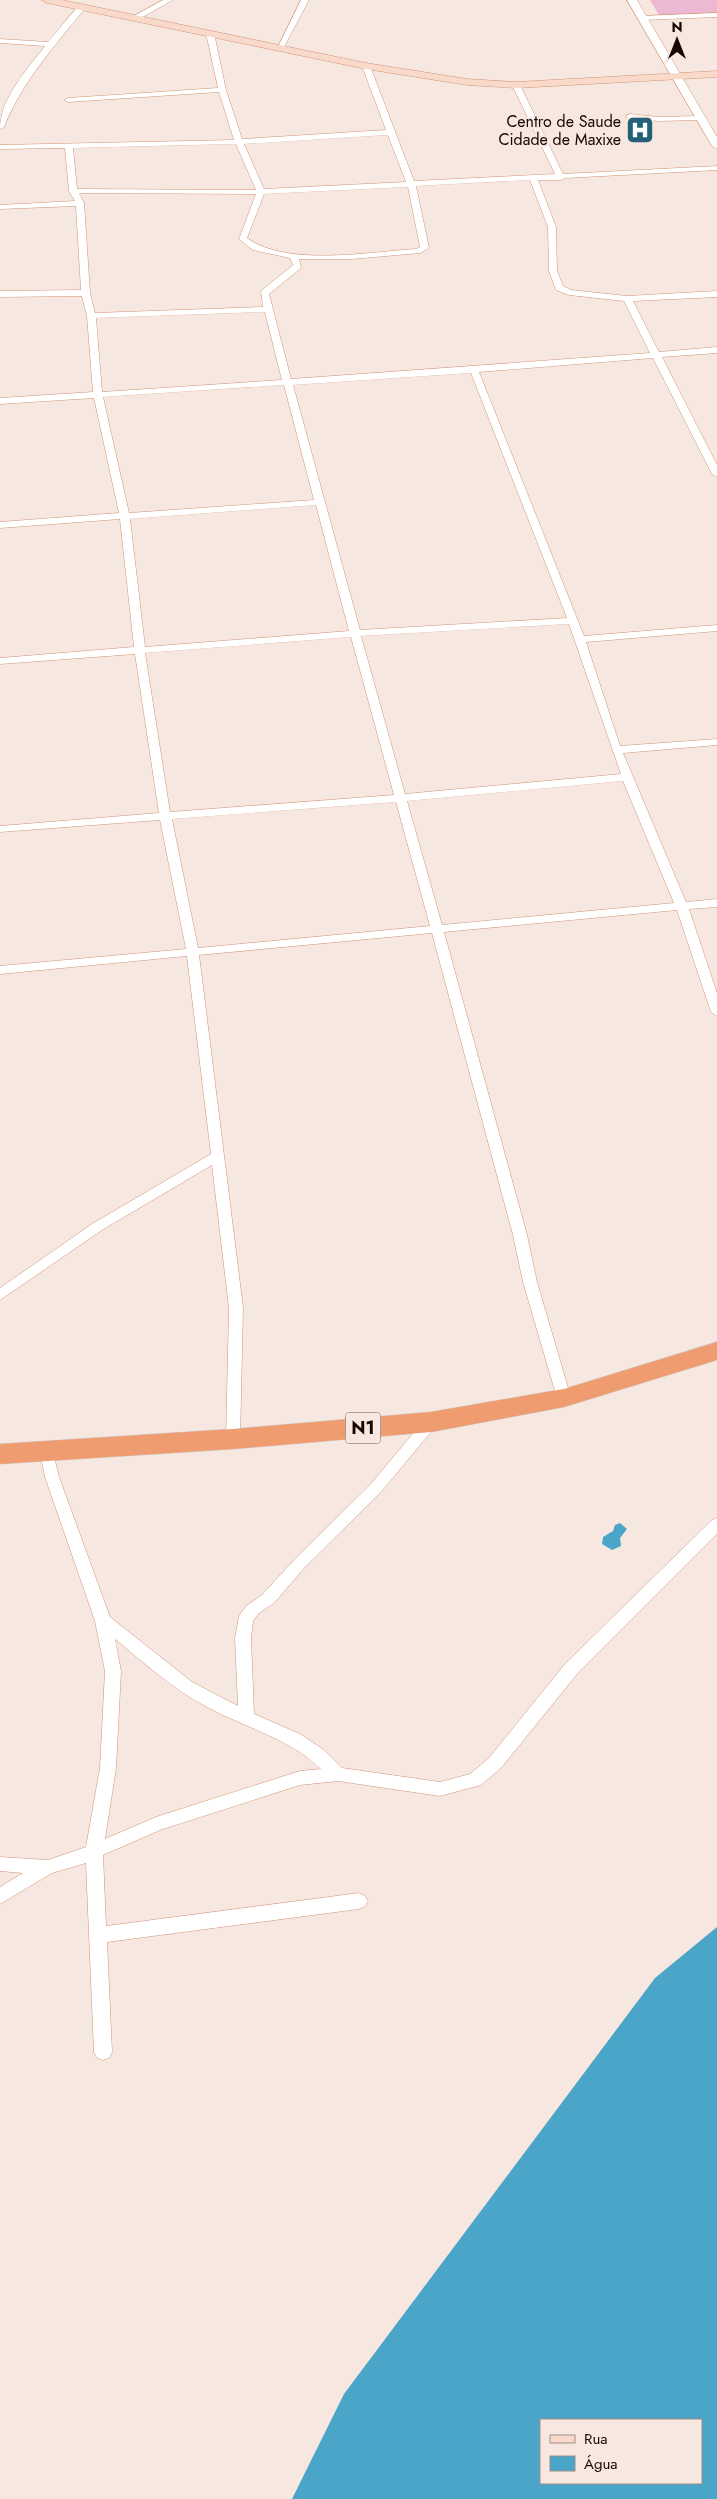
<svg xmlns="http://www.w3.org/2000/svg" width="717" height="2499" font-family="Jost,sans-serif">
<style>
.green{fill:#ecb8d3}
.water{fill:#4ba5c8;fill-rule:evenodd}
.lines{fill:none;stroke-linecap:round;stroke-linejoin:round}
.minor-casing{stroke:#d39273;stroke-width:1}
.tertiary-casing{stroke:#d39273;stroke-width:1}
.secondary-casing{stroke:#d39273;stroke-width:1}
.trunk-casing{stroke:#cdc8c7;stroke-width:1}
.minor{fill:#fff;fill-rule:evenodd}
.tertiary{fill:#fff;fill-rule:evenodd}
.secondary{fill:#f9daca;fill-rule:evenodd}
.trunk{fill:#ef9c70;fill-rule:evenodd}
.labels{text-anchor:middle;stroke-width:4;stroke-linejoin:round;paint-order:stroke}
.far-poi-label{font-size:16px;fill:#1a0500;stroke:#f6e8e1;text-anchor:end}
.shield{fill:#f6e8e1;stroke:#5c4944;stroke-width:1}
.shield-label{font-size:18px;font-weight:bold;fill:#1a0500}
</style>
<rect width="100%" height="100%" fill="#f6e8e1"/>
<polygon class="green" points="650,0 717,0 717,12 659,15"/>
<g class="water">
<polygon points="620,1523 627,1529 620,1538 621,1546 612,1550 602,1544 603,1537 613,1531 615,1525"/>
<path d="M717 1927V2499H292L344 2394 655 1978ZM701 2420V2483H541V2420Z"/>
</g>
<g class="lines">
<g class="minor-casing">
<g id="minor">
<polygon points="163,0 173,0 137,20 130,18"/>
<polygon points="301,0 309,0 284,47 277,49"/>
<path d="M79 5 86 7C55 46 23 80 4 127L0 129C0 99 27 69 45 46L0 43V39L48 42Z"/>
<polygon points="717,13 717,17 642,20 638,18 642,16"/>
<path d="M210 31 214 33 226 90 242 139 386 130 362 66 366 64 370 66 414 181 555 174 512 85 516 83 520 85 563 174 717 166V170L565 178 561 180H538L556 227 557 271 563 286 571 290 627 296 717 291V297L633 301 659 352 717 347V353L662 357 717 465V477L712 474 653 358 479 372 584 636 717 625V631L586 642 620 746 717 739V745L623 753 686 902 717 899V907L689 909 717 993V1016L711 1012 677 910 444 932 527 1235 537 1282 571 1398 569 1402H559L557 1398 523 1282 513 1235 432 933 199 955 243 1308 240 1439 238 1443H228L226 1439 229 1308 212 1165 102 1230 0 1300V1288L92 1224 211 1154 187 956 0 974V966L186 949 160 820 0 832V826L159 813 135 654 0 664V658L134 647 120 519 0 528V522L119 513 94 398 0 404V398L93 392 87 316 82 296 0 297V291L81 290 76 206 0 209V205L75 201 69 191 65 148 0 149V145L234 140 219 92 68 102 64 100 68 98 218 88 206 33ZM388 135 406 182 264 189 244 144ZM236 144 256 190 77 189 73 148ZM530 180 548 227 549 271 556 290 569 295 624 301 650 353 291 379 269 294 301 268 299 259H352L420 253 429 248 416 186ZM408 187 420 247 416 249C368 252 287 267 247 238L264 194ZM79 193 256 194 239 239 253 250 290 258 293 265 261 291 263 307 95 313 90 293 84 203ZM265 312 282 380 102 392 96 318ZM471 373 567 618 360 630 293 385ZM284 385 314 500 129 513 103 397ZM316 505 349 631 145 647 130 519ZM569 624 621 774 405 794 361 636ZM351 637 394 795 170 812 145 653ZM623 781 674 903 442 925 407 801ZM396 802 430 926 198 948 172 819Z"/>
<polygon points="630,114 658,117 700,116 704,118 700,120 658,121 627,118 626,116"/>
<path d="M431 1416 436 1418 438 1422 436 1426 380 1493 305 1567 274 1603 258 1614 253 1621 251 1638 254 1714 300 1734 324 1750 342 1768 440 1782 470 1774 489 1758 565 1664 712 1520 717 1518V1534L577 1674 501 1768 481 1785 440 1796 338 1781 300 1785 160 1830 103 1855 106 1926 359 1893 365 1896 368 1901 365 1906 359 1909 107 1942 112 2052 109 2058 103 2060 97 2058 94 2052 86 1863 52 1873 0 1904V1887L23 1873 0 1871V1857L48 1860 86 1847 100 1768 105 1671 95 1621 45 1477 40 1452 42 1448H52L59 1477 110 1617 192 1682 238 1706 235 1638 239 1616 246 1606 262 1595 295 1559 370 1485 426 1418ZM115 1639C144 1663 173 1689 207 1707 246 1728 289 1738 321 1769L300 1771 156 1817 105 1839 116 1768 121 1671Z"/>
</g>
</g>
<g class="tertiary-casing">
<polygon id="tertiary" points="627,0 637,0 717,137 717,149 712,146"/>
</g>
<g class="secondary-casing">
<polygon id="secondary" points="42,0 62,0 366,63 467,79 516,82 717,71 717,77 516,88 467,85 366,69 47,3"/>
</g>
<g class="trunk-casing">
<polygon id="trunk" points="717,1342 717,1360 564,1407 431,1432 233,1449 0,1464 0,1444 233,1429 431,1412 564,1389"/>
</g>
<use href="#minor" class="minor"/>
<use href="#tertiary" class="tertiary"/>
<use href="#secondary" class="secondary"/>
<use href="#trunk" class="trunk"/>
</g>
<defs>
<g id="hospital-square" transform="scale(1.4375)"><rect x="-9" y="-9" width="18" height="18" rx="4" fill="#246178" stroke="#f6e8e1"/><path d="M-5-5h3v3.5h4V-5h3V5h-3V1.5h-4V5h-3Z" fill="#fff"/></g>
</defs>
<g fill-rule="evenodd">
<use href="#hospital-square" x="640" y="130"/>
</g>
<g class="labels">
<g class="far-poi-label">
<text x="621" y="127">Centro de Saude<tspan x="621" dy="18">Cidade de Maxixe</tspan></text>
</g>
<rect class="shield" x="345.5" y="1412.5" width="35" height="31" rx="4"/>
<g class="shield-label">
<text x="363" y="1434">N1</text>
</g>
</g>
<rect x="540" y="2419" width="162" height="65" fill="#f6e8e1" stroke="#9e8d87"/>
<rect x="550" y="2435" width="25" height="8" fill="#f9daca" stroke="#9e8d87"/>
<text x="584" y="2444" font-size="15" fill="#1a0500">Rua</text>
<rect x="550" y="2456" width="25" height="15" fill="#4ba5c8" stroke="#9e8d87"/>
<text x="584" y="2469" font-size="15" fill="#1a0500">Água</text>
<g transform="translate(677 40)" stroke="#f6e8e1" stroke-width="4" paint-order="stroke">
<path d="M0-4L9 19L0 12L-9 19Z" fill="#1a0500"/>
<text y="-8" font-size="14" font-weight="bold" text-anchor="middle" fill="#1a0500">N</text>
</g>
</svg>
